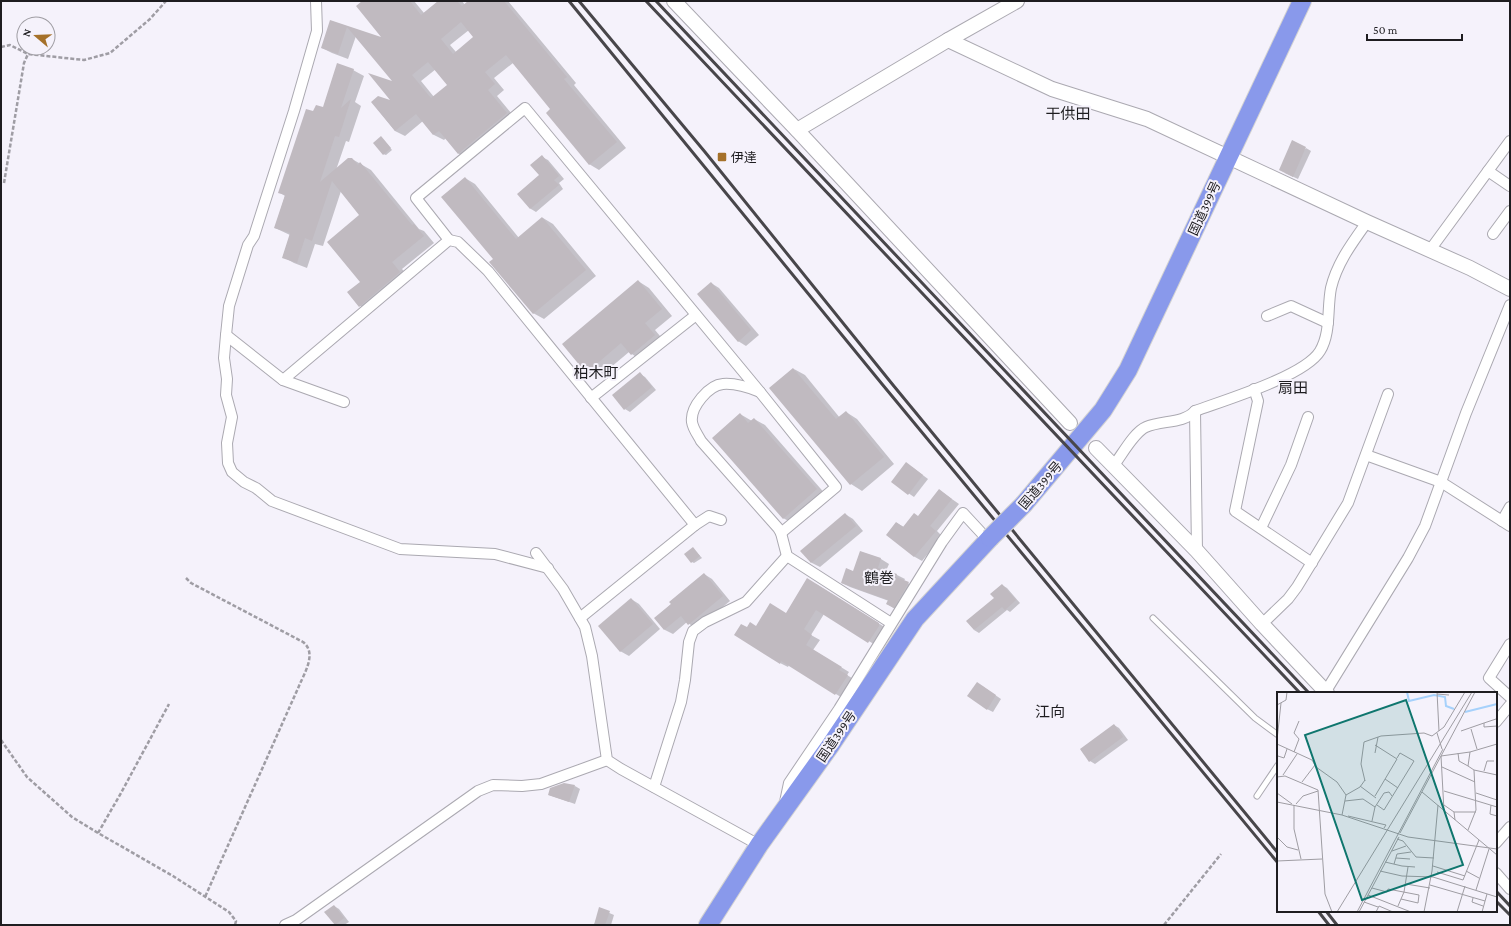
<svg xmlns="http://www.w3.org/2000/svg" width="1511" height="926" font-family="'Crimson Pro','Noto Sans JP',serif">
<style>
.shadow{fill:#0003;fill-rule:evenodd}
.building{fill:#c0bac0;fill-rule:evenodd}
.lines{fill:none;stroke-linecap:round;stroke-linejoin:round}
.lane-casing{stroke:#aba9b1;stroke-width:7}
.street-casing{stroke:#aba9b1;stroke-width:12}
.secondary-casing{stroke:#aba9b1;stroke-width:16}
.highway-casing{stroke:#d2d2d2;stroke-width:20}
.path{stroke:#9f9da4;stroke-width:2.5;stroke-dasharray:4 2;stroke-linecap:butt}
.lane{stroke:#fff;stroke-width:5}
.street{stroke:#fff;stroke-width:10}
.secondary{stroke:#fff;stroke-width:14}
.highway{stroke:#8999eb;stroke-width:18}
.rail{stroke:#48464a;stroke-width:3}
.highway-bridge-casing{stroke:#d2d2d2;stroke-width:20;stroke-linecap:butt}
.highway-bridge{stroke:#8999eb;stroke-width:18}
.poi-dot{fill:#a5712a;stroke:#f5f2fb;stroke-width:1.5}
.labels{text-anchor:middle;stroke-width:4;stroke-linejoin:round;paint-order:stroke}
.poi-label{font-size:13px;fill:#1e1d20;stroke:#f5f2fb;text-anchor:start}
.street-label{font-size:13px;fill:#1e1d20;stroke:#f5f2fb}
.quarter-label{font-size:15px;fill:#1e1d20;stroke:#f5f2fb}
.inset-river{fill:none;stroke:#a6d1fb;stroke-width:2}
.inset-road{fill:none;stroke:#9f9da3;stroke-width:1}
.view{fill:#0f766e;fill-opacity:0.15;stroke:#0f766e;stroke-width:2}
.inset-edge{fill:none;stroke:#1e1d20;stroke-width:2}
</style>
<rect width="100%" height="100%" fill="#f5f2fb"/>
<g class="shadow">
<path d="M363 1H414L424 13 439 1H462L465 5 469 1H508L576 83 574 85 626 148 599 170 589 164 552 109 513 63 494 78 504 90 497 96 516 119 469 159 459 154 446 138 444 140 434 135 423 121 405 136 395 131 372 102H393L395 83 356 36 348 59 332 53 322 48 331 21 384 39ZM469 30 475 37 456 52 450 45ZM436 69 449 85 434 97 421 81Z"/>
<polygon points="353,70 364,76 355,102 361,106 349,142 346,141 336,170 352,159 371,170 419,229 424,231 434,243 402,269 410,278 371,312 360,306 349,292 361,282 361,215 341,191 323,246 315,244 307,268 294,263 283,257 290,235 275,228 285,196 279,192 314,113 324,108"/>
<polygon points="383,139 392,150 386,155 383,154"/>
<polygon points="1306,148 1311,151 1298,179 1285,173"/>
<polygon points="542,157 548,160 564,179 559,183 563,189 536,212 531,209 519,194 540,175"/>
<polygon points="465,178 475,184 519,238 543,218 553,224 596,276 544,319 533,313 494,259"/>
<polygon points="638,281 649,288 672,316 655,330 665,342 642,361 629,352 598,378 587,372"/>
<polygon points="711,283 719,288 759,335 746,346 738,341"/>
<polygon points="794,369 805,375 840,418 846,412 857,419 894,464 862,491 851,484"/>
<polygon points="640,374 645,377 656,390 630,412 625,409"/>
<polygon points="740,414 752,421 754,419 765,425 827,496 794,524 783,518"/>
<polygon points="912,467 928,479 914,497 892,482"/>
<polygon points="939,490 959,504 937,531 942,536 922,561 915,557 888,534 897,523 904,527 919,517"/>
<polygon points="845,514 853,519 863,531 820,567 812,563 802,551"/>
<polygon points="693,548 702,558 694,563 692,562"/>
<polygon points="861,552 881,559 889,564 886,571 897,575 905,579 904,581 917,588 895,609 887,604 889,601 850,587 842,583 854,572"/>
<polygon points="704,574 712,579 730,601 696,629 687,622 673,634 665,630 656,618"/>
<polygon points="816,584 886,628 877,646 824,614 811,635 820,640 813,650 849,672 847,675 855,680 844,699 789,665 788,667 780,663 747,628 756,627 786,614"/>
<polygon points="1002,585 1007,588 1020,603 1010,612 1007,610 979,633 974,630 995,598"/>
<polygon points="631,599 639,604 660,629 629,656 620,651"/>
<polygon points="982,686 1001,699 993,712 987,709"/>
<polygon points="1114,725 1119,728 1128,740 1095,764 1090,761 1081,750"/>
<polygon points="575,786 580,789 575,804 549,795"/>
<polygon points="334,906 339,909 349,922 344,925 335,925"/>
<polygon points="600,909 614,915 611,925 594,925"/>
</g>
<g class="building">
<path d="M362 1H410L421 15 438 1H457L462 6 468 1H504L567 77 564 79 617 142 589 165 546 113 550 109 506 55 485 72 495 84 488 90 507 113 458 154 439 131 433 135 416 114 395 131 371 102 378 96 390 100 368 73 392 81 347 27 338 54 321 48 330 20 381 37 356 6ZM461 22 473 37 453 54 441 39ZM428 62 447 85 431 98 412 75Z"/>
<polygon points="337,63 354,69 341,108 351,99 339,137 335,136 320,182 348,158 352,158 358,165 360,162 412,225 414,224 424,236 392,262 400,272 359,307 347,292 360,282 327,242 359,215 332,181 312,241 305,238 297,263 282,258 290,233 274,228 285,195 278,193 306,109 313,111 316,105 323,107"/>
<polygon points="381,136 391,148 383,155 373,143"/>
<polygon points="1292,140 1306,147 1293,177 1279,170"/>
<polygon points="542,155 559,176 554,180 559,185 530,209 517,194 539,175 530,165"/>
<polygon points="465,177 516,239 542,217 586,270 533,314 489,262 493,259 441,197"/>
<polygon points="638,280 662,309 645,323 655,335 631,355 621,343 586,373 562,344"/>
<polygon points="711,282 751,330 738,342 697,294"/>
<polygon points="793,368 836,419 846,411 884,457 850,485 769,388"/>
<polygon points="640,372 652,387 624,410 612,395"/>
<polygon points="740,413 748,423 754,418 817,489 783,519 712,438"/>
<polygon points="906,462 923,475 908,495 891,482"/>
<polygon points="939,489 952,499 930,526 936,531 914,557 886,535 896,522 903,527 914,513 918,516"/>
<polygon points="845,513 856,526 811,563 800,551"/>
<polygon points="693,547 700,556 691,563 684,554"/>
<polygon points="860,551 881,558 878,568 897,574 896,577 909,582 894,608 886,604 888,600 841,583 846,568 853,571"/>
<polygon points="704,573 723,596 688,625 681,616 664,630 654,618 671,604 669,602"/>
<polygon points="807,578 879,623 879,626 868,643 816,610 804,629 812,635 806,645 842,667 839,670 848,675 835,695 781,661 780,664 734,635 741,624 747,627 750,622 756,626 770,603 786,613"/>
<polygon points="1002,584 1016,600 1005,610 1002,607 974,630 966,621 994,598 990,594"/>
<polygon points="631,598 653,624 620,652 598,626"/>
<polygon points="977,682 996,695 987,710 967,696"/>
<polygon points="1114,724 1123,737 1089,762 1080,749"/>
<polygon points="564,783 575,785 569,802 548,795 550,788"/>
<polygon points="334,905 344,918 335,925 324,912"/>
<polygon points="599,907 610,911 605,925 594,925"/>
</g>
<g class="lines">
<g class="lane-casing">
<g id="lane">
<polyline points="1153,618 1255,718 1278,735"/>
<polyline points="1257,796 1278,765"/>
</g>
</g>
<g class="street-casing">
<g id="street">
<polyline points="316,1 317,31 294,111 254,236 248,245 229,306 226,335 224,358 227,379 226,395 232,417 227,443 228,463 232,472 244,482 256,488 272,501 400,549 495,554 548,568"/>
<polyline points="1488,171 1510,186"/>
<polyline points="1493,234 1510,211"/>
<polyline points="449,240 416,198 525,108 760,392 836,487 781,533"/>
<polyline points="1430,250 1510,141"/>
<polyline points="1267,316 1291,306 1328,323"/>
<polyline points="226,335 283,380 344,402"/>
<polyline points="283,380 449,240 458,242 488,271 695,525"/>
<polyline points="1254,389 1258,401 1235,511 1312,563"/>
<path d="M760 392C748 387 736 383 723 384 709 385 690 407 692 422 693 429 698 435 701 441L778 528 781 533 787 556 891 623"/>
<polyline points="591,398 696,315"/>
<polyline points="1195,411 1197,551"/>
<polyline points="1366,455 1441,482 1510,526"/>
<path d="M1114 465C1122 455 1134 432 1146 427 1162 420 1183 424 1195 411 1225 400 1305 376 1320 351 1331 333 1327 308 1331 288 1337 263 1352 243 1367 222"/>
<polyline points="1502,521 1510,507"/>
<polyline points="1261,528 1291,465 1308,417"/>
<polyline points="536,553 563,589 585,627 592,656 607,760 621,769 759,845"/>
<polyline points="580,618 695,525 709,516 721,520"/>
<polyline points="1262,624 1288,599 1297,587 1348,503 1388,394"/>
<polyline points="1510,644 1489,678 1510,697"/>
<polyline points="1326,691 1408,558 1425,526 1466,413 1510,305"/>
<polyline points="1496,722 1510,705"/>
<polyline points="654,787 681,702 685,680 689,642 693,631 705,622 746,602 787,556"/>
<polyline points="785,802 789,783 839,709 942,542 963,513 988,540"/>
<polyline points="1496,843 1510,827"/>
<polyline points="1496,873 1510,889"/>
<polyline points="285,925 296,920 478,791 493,785 522,786 541,784 607,760"/>
</g>
</g>
<g class="secondary-casing">
<g id="secondary">
<polyline points="674,1 797,130 1070,423"/>
<polyline points="948,40 1052,89 1147,119 1367,222 1470,268 1510,289"/>
<polyline points="797,130 948,40 1017,1"/>
<polyline points="1096,448 1197,551 1262,624 1327,693"/>
</g>
</g>
<g class="highway-casing">
<g id="highway">
<polyline points="1024,504 1103,410 1128,370 1302,1"/>
<polyline points="708,925 759,845 830,746 915,619 990,538"/>
</g>
</g>
<g class="path">
<polyline points="1,47 10,45 28,54"/>
<polyline points="4,183 24,63 28,54 84,60 110,53 150,19 166,1"/>
<path d="M186 578 191 583 303 642C317 653 305 672 299 686L205 897"/>
<polyline points="1,740 27,777 72,817 98,833 173,876 229,912 236,921 235,925"/>
<polyline points="98,833 121,793 169,704"/>
<polyline points="1164,925 1221,854"/>
</g>
<use href="#lane" class="lane"/>
<use href="#street" class="street"/>
<use href="#secondary" class="secondary"/>
<use href="#highway" class="highway"/>
<g class="rail">
<polyline points="569,1 882,384 1278,863"/>
<polyline points="579,1 705,152 893,385 1278,853"/>
<polyline points="646,1 1300,693"/>
<polyline points="656,1 1309,693"/>
<polyline points="1496,891 1510,906"/>
<polyline points="1496,901 1510,915"/>
<polyline points="1318,911 1329,925"/>
<polyline points="1326,911 1337,925"/>
</g>
<g class="highway-bridge-casing">
<polyline id="highway-bridge" points="990,538 1024,504"/>
</g>
<use href="#highway-bridge" class="highway-bridge"/>
</g>
<rect class="poi-dot" x="717" y="152" width="10" height="10" rx="2"/>
<g class="labels">
<g class="poi-label">
<text x="731" y="162">伊達</text>
</g>
<g class="street-label">
<text transform="translate(1204 208) rotate(-65)" y="5">国道399号</text>
<text transform="translate(1040 485) rotate(-49)" y="5">国道399号</text>
<text transform="translate(836 736) rotate(-56)" y="5">国道399号</text>
</g>
<g class="quarter-label">
<text x="1068" y="119">干供田</text>
<text x="596" y="378">柏木町</text>
<text x="1293" y="393">扇田</text>
<text x="879" y="583">鶴巻</text>
<text x="1050" y="717">江向</text>
</g>
</g>
<g transform="translate(1277 692)">
<rect width="220" height="220" fill="#f5f2fb"/>
<path class="inset-river" d="M130 0 132 9 157 3 168 5 169 14 177 17M188 20 220 12"/>
<path class="inset-road" d="M160 0 162 39M160 2 172 3M0 13 9 8 10 0M207 31 219 27M194 37 200 57M184 39 207 31V35L220 34M160 41 165 57M0 48 4 11M0 52 35 68 39 75 60 90 69 103M17 60 22 47 17 41 22 29M98 61 101 45M181 61 182 69 191 74M164 64 198 0M164 64 167 119M0 67 1 64 7 66 10 57M165 75 198 90M197 78 220 83M207 79 210 69H217M6 83 20 62M0 85 8 84 41 98 48 202 55 220M108 87 121 96M88 89 84 72 87 50 104 44 147 41 155 44 167 35 188 0M25 90 38 73M83 94 99 106M167 99 220 115M145 100 220 163M0 101 15 112M199 101 220 108M98 104 120 67 98 53M68 109 86 107 98 115M0 110 65 123 131 145 220 157M19 112 26 104 41 99M17 113V137L24 167M100 113 107 118 137 69 123 61 120 66M167 113 177 120M214 113 213 122 220 124M65 123 69 103 83 95 88 88M71 124 109 133 107 136M178 128 177 120H199M95 129 98 115 107 101 112 100 115 104M191 138 199 118 197 78 191 74 193 60M123 141 164 64 193 60 220 52M0 145 10 155 21 158M120 147 126 149 139 165 157 166M115 159 129 154M119 166 133 167M0 169 45 167M108 170 125 174 138 175M117 172 120 162 134 160M156 174 188 184M103 179 125 184 156 185 220 205M189 179 202 186M160 180 186 188 202 148M129 192 153 196M153 193 208 209M95 196 110 200 111 197 142 203 141 211 124 207M199 198 212 157M91 203 134 220M196 206 195 210 206 214M87 210 101 215M121 214 127 200 131 175M60 220 195 0M80 220 166 57M82 220 122 145M99 220 102 214 116 220M147 220 155 179 161 113M180 220 188 194M205 220 210 202"/>
<path class="view" d="M129 8 186 173 85 208 28 43Z"/>
<rect width="220" height="220" class="inset-edge"/>
</g>
<rect width="1511" height="926" fill="none" stroke="#1e1d20" stroke-width="4"/>
<g transform="translate(36 36) rotate(289)"><circle r="19" fill="#f5f2fb" stroke="#9f9da3"/>
<path d="M0-3L7 15L0 10L-7 15Z" fill="#a5712a"/>
<text y="-6" font-size="11" font-weight="bold" text-anchor="middle" fill="#1e1d20">N</text>
</g>
<path d="M1367 34v6h95v-6" fill="none" stroke="#1e1d20" stroke-width="2"/>
<text x="1373" y="34" font-size="12" fill="#1e1d20" stroke="#f5f2fb" stroke-width="3" paint-order="stroke">50 m</text>
</svg>
